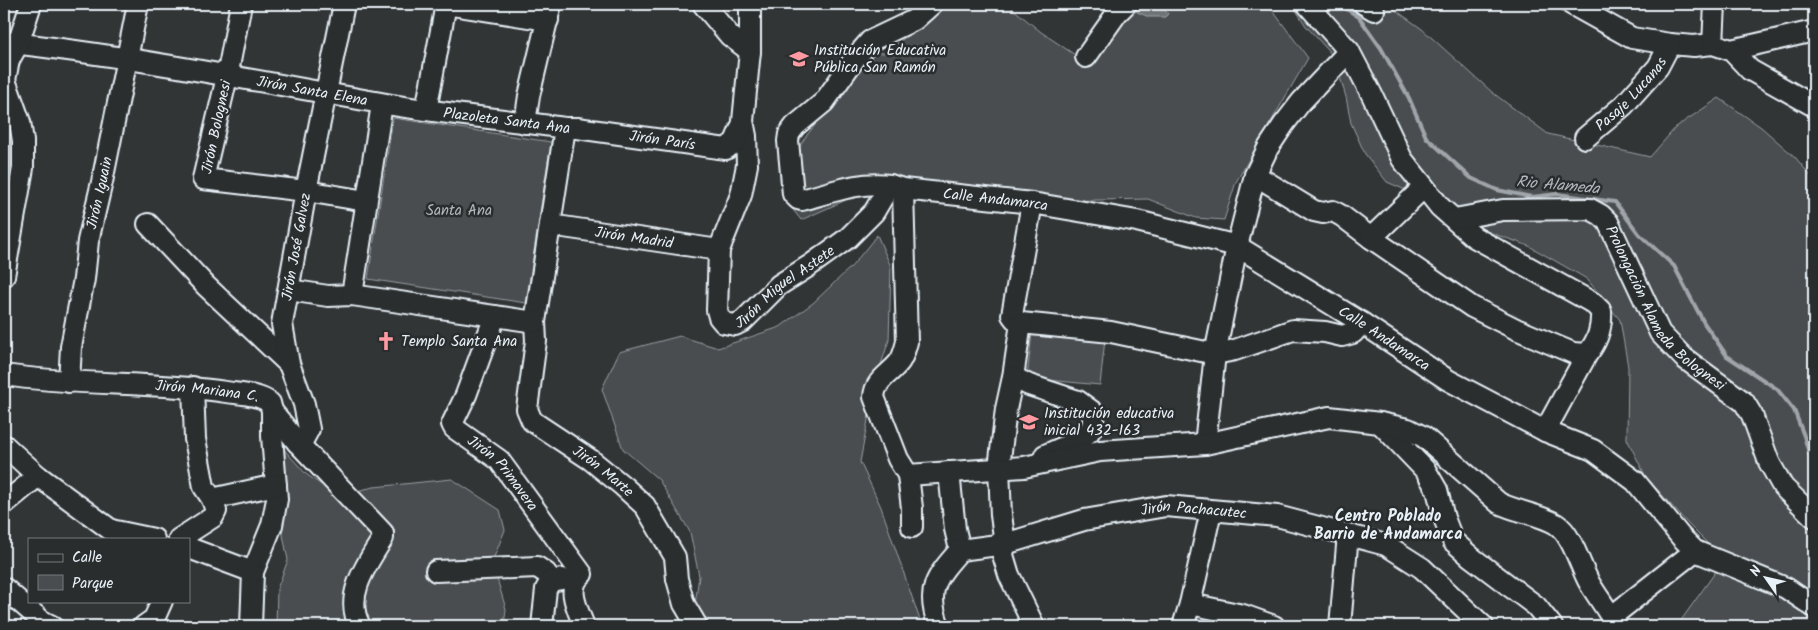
<svg xmlns="http://www.w3.org/2000/svg" width="1818" height="630" font-family="Kalam,sans-serif">
<style>
.green{fill:#494d4f;stroke:#989fa4}
.water{fill:#6e7376;stroke:#9fa5aa}
.lines{fill:none;stroke-linecap:round;stroke-linejoin:round}
.stream{stroke:#9fa5aa;stroke-width:4}
.minor-casing{stroke:#e8f1f8;stroke-width:24}
.minor{stroke:#2a2d2e;stroke-width:20}
.labels{text-anchor:middle;stroke-width:5;stroke-linejoin:round;paint-order:stroke}
.poi-label{font-size:15px;fill:#e8f1f8;stroke:#2a2d2e;text-anchor:start}
.street-label{font-size:15px;fill:#e8f1f8;stroke:#2a2d2e}
.park-label{font-size:15px;fill:#b0b8bd;stroke:#2a2d2e}
.water-label{font-size:16px;font-style:italic;fill:#b1b8be;stroke:#2a2d2e}
.neighbourhood-label{font-size:16px;font-weight:bold;fill:#e8f1f8;stroke:#2a2d2e}
</style>
<rect width="100%" height="100%" fill="#323536"/>
<filter id="ink" filterUnits="userSpaceOnUse"><feTurbulence type="fractalNoise" baseFrequency=".02" numOctaves="2"/><feDisplacementMap in="SourceGraphic" scale="10" xChannelSelector="R" yChannelSelector="G"/><feConvolveMatrix kernelMatrix="1 2 1 2 8 2 1 2 1" color-interpolation-filters="sRGB"/></filter>
<g filter="url(#ink)">
<g class="green">
<polygon points="943,4 1007,4 1041,32 1081,59 1136,4 1264,4 1270,7 1308,58 1236,182 1224,220 1196,218 1148,199 1052,201 889,191 846,200 801,220 790,206 786,171 804,139 822,116 838,67 848,51 885,53 912,32"/>
<polygon points="1292,4 1387,4 1422,29 1493,93 1548,134 1650,157 1676,127 1719,98 1761,127 1795,157 1814,180 1814,626 1677,626 1724,560 1689,525 1646,477 1627,439 1628,367 1620,320 1587,279 1529,246 1480,229 1431,201 1387,182 1365,154 1351,123 1346,97 1334,57 1306,26"/>
<polygon points="393,118 551,142 526,303 368,279"/>
<polygon points="877,235 891,267 889,340 875,383 860,462 881,507 922,626 692,626 699,576 690,532 659,480 623,449 602,389 619,352 680,336 718,348 780,327 813,303 852,266"/>
<polygon points="1032,332 1105,339 1100,385 1027,378"/>
<polygon points="281,446 306,474 320,484 343,494 374,487 452,479 500,510 505,530 492,562 506,609 504,626 276,626 277,589 288,560 282,530 279,498"/>
</g>
<path class="water" d="M1140 4C1149 4 1155 8 1164 9L1168 14 1165 17H1149L1137 12 1136 9Z"/>
<g class="lines">
<polyline class="stream" points="1339,4 1359,17 1381,48 1409,98 1426,137 1471,178 1497,190 1532,197 1557,194 1615,202 1639,234 1674,266 1704,323 1727,356 1777,389 1794,410 1804,436 1814,470"/>
<g class="minor-casing">
<g id="minor">
<polyline points="241,4 227,77 203,179 306,191 366,201"/>
<polyline points="446,4 548,20"/>
<polyline points="703,4 730,36 750,51"/>
<path id="s1" d="M750 4V51L743 121 746 136 747 165 741 195 719 250 717 310 719 317 724 323 735 325 743 321 779 285 809 266 848 238 874 212 890 185 903 189 1032 203 1137 221 1237 246 1362 323 1448 380 1545 431 1593 450 1635 481 1681 537 1695 551 1786 588 1814 607"/>
<polyline points="1364,4 1374,10"/>
<polyline points="1571,4 1632,38 1670,44 1694,46 1713,44 1731,50 1814,31"/>
<path id="s2" d="M4 42C130 56 256 81 381 103 442 114 504 119 565 128H577L726 149 735 142 743 123"/>
<polyline points="1713,44 1715,4"/>
<polyline points="1731,50 1750,70 1814,106"/>
<polyline points="1086,57 1117,13 1126,4"/>
<polyline points="426,110 446,4"/>
<polyline points="525,123 529,96 551,4"/>
<path id="s3" d="M565 128 535 322 536 341 527 409 532 421 591 460 623 486 645 506 675 557 677 579 684 604 697 626"/>
<path id="s4" d="M1585 138 1624 105 1658 67 1670 44"/>
<path d="M1255 175 1314 211 1323 213 1333 211 1342 216 1371 238 1472 307 1516 329 1573 353 1587 354C1598 341 1602 328 1601 311L1593 303 1474 237 1440 207 1402 159 1372 95 1349 51 1307 4"/>
<path d="M890 185C859 181 832 192 802 200L798 199 793 194 788 141 789 134 795 126 824 102 856 57 870 41 914 20 932 4"/>
<path d="M903 189 907 342C905 348 904 355 900 361 891 374 875 379 874 397L898 459 908 475 912 508V527"/>
<polyline points="1032,203 1012,315 1015,319 1021,323 1111,332 1215,354 1235,350 1293,330 1325,332 1342,336 1353,333 1362,323"/>
<path id="s5" d="M1455 219 1503 210 1590 209 1601 215 1608 222 1660 333 1684 358 1744 402 1752 415 1769 462 1783 487 1814 517"/>
<polyline points="148,224 206,286 289,364"/>
<path id="s6" d="M550 225 719 250"/>
<polyline points="1371,238 1424,187"/>
<polyline points="4,276 23,168 23,141 20,122 5,80 9,60 18,44 31,4"/>
<polyline points="289,290 328,296 352,295 535,322"/>
<polyline points="352,295 382,104"/>
<path id="s7" d="M495 316 466 395 452 424 454 428 499 460 582 574C565 587 578 610 584 626"/>
<path d="M1021 323 1013 377 1029 385 1078 401 1093 412C1094 419 1094 426 1089 432 1081 440 1057 450 1045 455"/>
<path id="s8" d="M4 375C77 386 152 381 226 392 240 394 259 394 270 403L272 411V436L277 499 272 525 253 572 251 626"/>
<polyline points="1013,377 1006,409 999,468 1001,515 1005,544 1003,555 1009,575 1034,626"/>
<path id="s9" d="M69 382 71 347 84 279 88 241 102 182 138 4"/>
<path id="s10" d="M272 411 297 442 303 440 309 429 304 404 289 364 282 324 306 191 344 4"/>
<polyline points="1380,423 1426,471 1437,490 1444,518 1453,541 1471,557 1536,606 1552,626"/>
<polyline points="1545,431 1587,354"/>
<path d="M297 442 383 533V538C367 564 343 596 360 626"/>
<polyline points="1205,444 1215,354 1237,246 1255,175 1268,148 1284,124 1301,102 1349,51"/>
<polyline points="4,445 38,476"/>
<polyline points="949,472 955,529 960,550"/>
<path d="M908 475 1024 467 1100 451 1205 444 1329 417 1380 423 1408 429 1424 437 1499 503C1517 512 1539 514 1556 524 1573 535 1580 567 1590 584 1598 598 1609 611 1616 626"/>
<polyline points="212,499 276,485"/>
<polyline points="4,504 38,476 111,530 154,539"/>
<polyline points="179,539 213,517 216,511 212,499 204,487 195,439 193,387"/>
<polyline points="189,548 253,572"/>
<polyline points="436,571 537,567 546,573 551,581"/>
<polyline points="4,588 42,621 52,626"/>
<polyline points="1190,604 1243,615 1274,626"/>
<polyline points="1611,617 1695,551"/>
<polyline points="144,626 154,619 162,601"/>
<polyline points="542,626 546,589 551,581 562,579"/>
<path id="s11" d="M939 626C925 590 936 577 960 550L1005 544 1084 520 1166 506 1277 516 1386 545 1422 568 1483 626"/>
<polyline points="1183,626 1190,604 1211,511"/>
<polyline points="1340,626 1348,534"/>
</g>
</g>
<use href="#minor" class="minor"/>
</g>
</g>
<defs>
<g id="school-bare" transform="scale(1.5)"><path d="M0-5L7-2L0 1L-7-2ZM-4 1L0 2.5L4 1V4Q0 6-4 4Z" fill="#ff9aa2" stroke="#2a2d2e" stroke-width="2.5" paint-order="stroke"/></g>
<g id="church-bare" transform="scale(1.5)"><path d="M-1.2-6h2.4v3.5h3.3v2.4h-3.3V6h-2.4V-.1h-3.3v-2.4h3.3Z" fill="#ff9aa2" stroke="#2a2d2e" stroke-width="2.5" paint-order="stroke"/></g>
</defs>
<g fill-rule="evenodd">
<use href="#school-bare" x="799" y="59"/>
<use href="#church-bare" x="386" y="341"/>
<use href="#school-bare" x="1029" y="422"/>
</g>
<g class="labels">
<g class="poi-label">
<text x="814" y="55">Institución Educativa<tspan x="814" dy="17">Pública San Ramón</tspan></text>
<text x="401" y="346">Templo Santa Ana</text>
<text x="1044" y="418">Institución educativa<tspan x="1044" dy="17">inicial 432-163</tspan></text>
</g>
<g class="street-label">
<text dy="5" stroke="none"><textPath href="#s2" startOffset="312">Jirón Santa Elena</textPath></text>
<text dy="5" stroke="none"><textPath href="#s4" startOffset="64">Pasaje Lucanas</textPath></text>
<text dy="5" stroke="none"><textPath href="#s2" startOffset="509">Plazoleta Santa Ana</textPath></text>
<text transform="translate(216 127) rotate(-78)" y="5">Jirón Bolognesi</text>
<text dy="5" stroke="none"><textPath href="#s2" startOffset="666">Jirón París</textPath></text>
<text dy="5" stroke="none"><textPath href="#s9" startOffset="192">Jirón Iguain</textPath></text>
<text dy="5" stroke="none"><textPath href="#s1" startOffset="656">Calle Andamarca</textPath></text>
<text dy="5" stroke="none"><textPath href="#s6" startOffset="85">Jirón Madrid</textPath></text>
<text dy="5" stroke="none"><textPath href="#s10" startOffset="246">Jirón José Galvez</textPath></text>
<text dy="5" stroke="none"><textPath href="#s1" startOffset="401">Jirón Miguel Astete</textPath></text>
<text dy="5" stroke="none"><textPath href="#s5" startOffset="264">Prolongación Alameda Bolognesi</textPath></text>
<text dy="5" stroke="none"><textPath href="#s1" startOffset="1076">Calle Andamarca</textPath></text>
<text dy="5" stroke="none"><textPath href="#s8" startOffset="204">Jirón Mariana C.</textPath></text>
<text dy="5" stroke="none"><textPath href="#s3" startOffset="384">Jirón Marte</textPath></text>
<text dy="5" stroke="none"><textPath href="#s7" startOffset="188">Jirón Primavera</textPath></text>
<text dy="5" stroke="none"><textPath href="#s11" startOffset="324">Jirón Pachacutec</textPath></text>
</g>
<g class="park-label">
<text x="459" y="215">Santa Ana</text>
</g>
<g class="water-label">
<text transform="translate(1558 184) rotate(5)" y="6">Rio Alameda</text>
</g>
<g class="neighbourhood-label">
<text x="1388" y="521">Centro Poblado<tspan x="1388" dy="18">Barrio de Andamarca</tspan></text>
</g>
</g>
<rect width="1818" height="630" fill="none" stroke="#2a2d2e" stroke-width="20"/>
<rect x="10" y="10" width="1798" height="610" fill="none" stroke="#e8f1f8" stroke-width="2" filter="url(#ink)"/>
<rect x="28" y="538" width="162" height="65" fill="#2a2d2e" stroke="#767b7f"/>
<rect x="38" y="554" width="25" height="8" fill="#2a2d2e" stroke="#767b7f"/>
<text x="72" y="562" font-size="15" fill="#e8f1f8">Calle</text>
<rect x="38" y="575" width="25" height="15" fill="#494d4f" stroke="#767b7f"/>
<text x="72" y="588" font-size="15" fill="#e8f1f8">Parque</text>
<g transform="translate(1766 578) rotate(304)" stroke="#2a2d2e" stroke-width="4" paint-order="stroke">
<path d="M0-4L9 19L0 12L-9 19Z" fill="#e8f1f8"/>
<text y="-8" font-size="14" font-weight="bold" text-anchor="middle" fill="#e8f1f8">N</text>
</g>
</svg>
